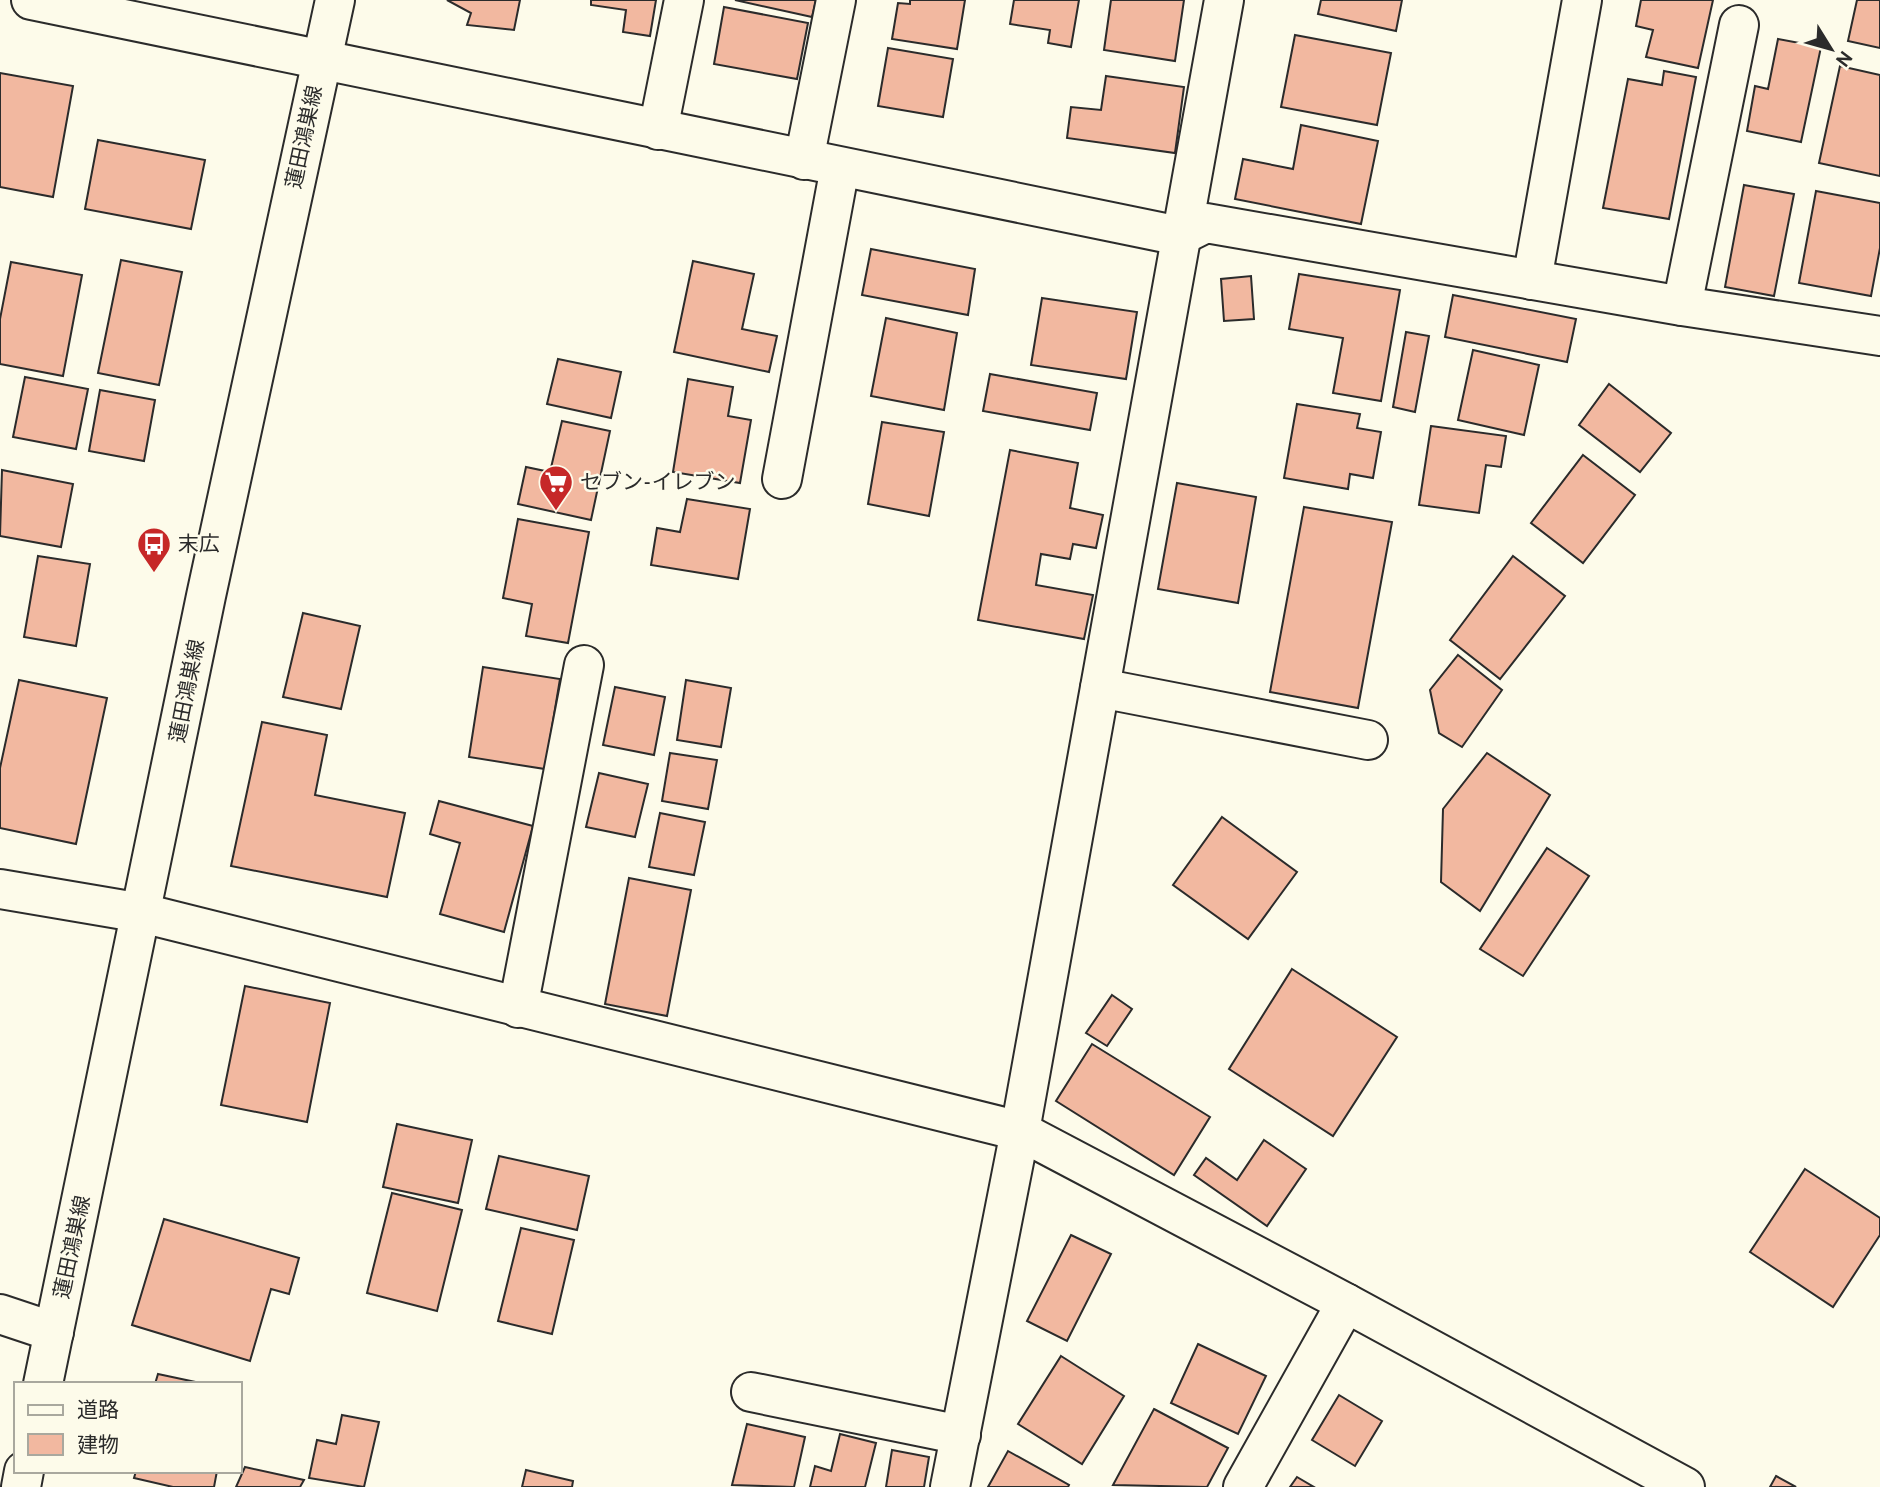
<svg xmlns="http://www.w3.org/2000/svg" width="1880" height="1487" font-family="Overpass,'Noto Sans JP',sans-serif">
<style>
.building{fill:#f2b8a0;stroke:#2b2b2b;stroke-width:2}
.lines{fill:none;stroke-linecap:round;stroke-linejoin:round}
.minor-casing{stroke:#2b2b2b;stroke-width:42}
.major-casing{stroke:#2b2b2b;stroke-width:42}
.minor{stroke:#fdfbea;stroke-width:38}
.major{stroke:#fdfbea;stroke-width:38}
.labels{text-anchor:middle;stroke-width:5;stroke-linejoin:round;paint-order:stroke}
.street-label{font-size:21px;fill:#2b2b2b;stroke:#fdfbea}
.poi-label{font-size:21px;fill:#2b2b2b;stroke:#fdfbea;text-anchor:start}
</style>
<rect width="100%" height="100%" fill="#fdfbea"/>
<g class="building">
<polygon points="447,0 520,0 514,30 467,25 471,13"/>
<polygon points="591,0 656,0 650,36 623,32 626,10 591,5"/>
<polygon points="735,0 816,0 812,17"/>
<polygon points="910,0 965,0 957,49 892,39 898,3 910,4"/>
<polygon points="1014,0 1079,0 1071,47 1048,43 1050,30 1010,24"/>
<polygon points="1111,0 1184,0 1175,61 1104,50"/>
<polygon points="1321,0 1402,0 1396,31 1318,14"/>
<polygon points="1641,0 1713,0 1698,68 1646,57 1653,30 1636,26"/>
<polygon points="1857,0 1880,0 1880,48 1848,41"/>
<polygon points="724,7 808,23 797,79 714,64"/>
<polygon points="1295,35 1391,53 1377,125 1281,107"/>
<polygon points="1778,39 1821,47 1801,142 1747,131 1755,86 1768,89"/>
<polygon points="888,48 953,59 943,117 878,106"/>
<polygon points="1840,66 1880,75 1880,176 1819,163"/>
<polygon points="1664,71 1696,77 1669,219 1603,208 1628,79 1662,85"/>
<polygon points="0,73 73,86 53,197 0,187"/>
<polygon points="1106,76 1184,87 1175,153 1067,138 1071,107 1101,110"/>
<polygon points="1301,125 1378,141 1361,224 1235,199 1243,159 1293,169"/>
<polygon points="98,140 205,160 191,229 85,209"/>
<polygon points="1744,185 1794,194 1774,296 1725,287"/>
<polygon points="1816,191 1880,203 1880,248 1871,296 1799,283"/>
<polygon points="871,249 975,269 968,315 862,295"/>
<polygon points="121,260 182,272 159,385 98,373"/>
<polygon points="693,261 754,274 742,329 777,336 769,372 674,352"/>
<polygon points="11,262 82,275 63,376 0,364 0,319"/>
<polygon points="1299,274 1400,290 1381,401 1333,393 1343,338 1289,329"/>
<polygon points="1251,276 1254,319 1224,321 1221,279"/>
<polygon points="1453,295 1576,319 1567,362 1445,337"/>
<polygon points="1042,298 1137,312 1126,379 1031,365"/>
<polygon points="886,318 957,333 944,410 871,396"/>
<polygon points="1406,332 1429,336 1415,412 1393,407"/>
<polygon points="1473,350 1539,365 1524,435 1458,420"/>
<polygon points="558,359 621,372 611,418 547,404"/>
<polygon points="990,374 1097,393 1090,430 983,411"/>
<polygon points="25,377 88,389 76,449 13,437"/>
<polygon points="688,379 733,387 728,416 751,420 740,483 673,472"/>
<polygon points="1609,384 1671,433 1640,472 1579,425"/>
<polygon points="100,390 155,400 144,461 89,451"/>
<polygon points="1297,404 1360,414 1357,428 1381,432 1373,478 1350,474 1348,489 1284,478"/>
<polygon points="562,421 610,431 591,520 518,504 526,467 550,472"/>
<polygon points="882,422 944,432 929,516 868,504"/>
<polygon points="1431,426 1506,436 1501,467 1486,465 1479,513 1419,505"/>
<polygon points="1010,450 1078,463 1070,508 1103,515 1096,548 1073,544 1070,559 1041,554 1036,585 1093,595 1084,639 978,620"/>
<polygon points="1583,455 1635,495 1583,563 1531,523"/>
<polygon points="2,470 73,484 61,547 0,536"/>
<polygon points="1177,483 1256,497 1238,603 1158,589"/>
<polygon points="687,499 750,509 738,579 651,565 657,528 680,532"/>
<polygon points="1304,507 1392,522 1358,708 1270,692"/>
<polygon points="518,519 589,532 568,643 526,636 532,604 503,598"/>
<polygon points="38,556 90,564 76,646 24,637"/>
<polygon points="1513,556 1565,596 1500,679 1450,640"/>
<polygon points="303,613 360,626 341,709 283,697"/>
<polygon points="1458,655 1502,690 1462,747 1439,733 1430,690"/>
<polygon points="483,667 560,679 545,769 469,757"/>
<polygon points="19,680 107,698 76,844 0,828 0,768"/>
<polygon points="686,680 731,688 721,747 677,740"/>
<polygon points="615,687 665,697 654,755 603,745"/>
<polygon points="262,722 327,735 315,795 405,813 387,897 231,866"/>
<polygon points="670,753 717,760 708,809 662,801"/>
<polygon points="1487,753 1550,795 1480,911 1441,882 1443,809"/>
<polygon points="599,773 648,784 635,837 586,827"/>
<polygon points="439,801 533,826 504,932 440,914 460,843 430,834"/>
<polygon points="660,813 705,822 694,875 649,867"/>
<polygon points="1222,817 1297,872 1248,939 1173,885"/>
<polygon points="1547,848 1589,876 1523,976 1480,949"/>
<polygon points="629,878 691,890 667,1016 605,1004"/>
<polygon points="1292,969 1397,1037 1333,1136 1229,1069"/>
<polygon points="245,986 330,1003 307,1122 221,1105"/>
<polygon points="1112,995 1132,1009 1107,1046 1086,1033"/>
<polygon points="1092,1044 1210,1117 1174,1175 1056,1101"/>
<polygon points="397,1124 472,1140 458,1203 383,1187"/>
<polygon points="1264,1140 1306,1169 1267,1226 1194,1175 1206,1158 1237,1180"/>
<polygon points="499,1156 589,1176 577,1230 486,1209"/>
<polygon points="1805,1169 1880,1218 1880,1235 1833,1307 1750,1252"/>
<polygon points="392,1193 462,1210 437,1311 367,1293"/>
<polygon points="164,1219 299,1258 289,1294 271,1289 250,1361 132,1325"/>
<polygon points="521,1228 574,1240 552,1334 498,1321"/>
<polygon points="1071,1235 1111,1254 1067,1341 1027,1321"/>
<polygon points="1198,1344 1266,1376 1238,1434 1171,1403"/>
<polygon points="1061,1356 1124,1396 1082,1464 1018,1424"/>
<polygon points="158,1374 205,1384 155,1384"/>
<polygon points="1339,1395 1382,1421 1355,1466 1312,1440"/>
<polygon points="1154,1409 1228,1448 1207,1487 1113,1485"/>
<polygon points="342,1415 379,1422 364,1487 309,1478 317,1440 336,1444"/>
<polygon points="747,1424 805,1437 794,1487 732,1485"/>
<polygon points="840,1434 876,1443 865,1487 810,1487 815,1466 831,1471"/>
<polygon points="892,1450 929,1457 924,1487 886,1487"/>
<polygon points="1008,1451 1069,1485 1068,1487 988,1487"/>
<polygon points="245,1467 304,1480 300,1487 236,1487"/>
<polygon points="526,1470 573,1481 572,1487 522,1487"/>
<polygon points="136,1471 217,1471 214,1487 173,1487 134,1478"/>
<polygon points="1776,1476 1796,1487 1770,1487"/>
<polygon points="1297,1477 1314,1487 1290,1487"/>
</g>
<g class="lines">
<g class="minor-casing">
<g id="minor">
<polyline points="31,0 1180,236 1206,223 1682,306 1880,336"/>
<polyline points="658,130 684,0"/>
<polyline points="804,160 836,0"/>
<polyline points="1532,280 1582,0"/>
<polyline points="1682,306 1739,25"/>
<polyline points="782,479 840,167"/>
<polyline points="1100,688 1368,740"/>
<polyline points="0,889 142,913 1020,1131 1346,1303 1685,1487"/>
<polyline points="518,1008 584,665"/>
<polyline points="0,1314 54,1332"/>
<polyline points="751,1392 961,1435"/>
<polyline points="950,1487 1020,1131 1224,0"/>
<polyline points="1243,1487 1346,1303"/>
</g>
</g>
<g class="major-casing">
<g id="major">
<polyline points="43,1384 206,596 335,0"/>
<polyline points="21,1487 24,1471"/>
</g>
</g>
<use href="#minor" class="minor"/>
<use href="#major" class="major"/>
</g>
<defs>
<g id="supermarket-pin" transform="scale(1.75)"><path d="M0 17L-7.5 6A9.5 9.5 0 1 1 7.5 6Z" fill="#c62828" stroke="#fdfbea"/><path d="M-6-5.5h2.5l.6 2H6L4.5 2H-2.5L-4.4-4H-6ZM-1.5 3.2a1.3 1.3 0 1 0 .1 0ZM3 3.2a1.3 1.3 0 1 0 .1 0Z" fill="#fff"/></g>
<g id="bus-pin" transform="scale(1.75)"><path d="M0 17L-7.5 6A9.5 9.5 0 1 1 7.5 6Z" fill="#c62828" stroke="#fdfbea"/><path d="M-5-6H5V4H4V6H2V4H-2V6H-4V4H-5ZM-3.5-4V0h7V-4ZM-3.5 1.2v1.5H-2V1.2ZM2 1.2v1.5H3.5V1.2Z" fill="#fff"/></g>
</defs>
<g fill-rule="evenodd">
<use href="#supermarket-pin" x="556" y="482"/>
<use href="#bus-pin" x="154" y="544"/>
</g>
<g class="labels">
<g class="street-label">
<text transform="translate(304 137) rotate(-78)" y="7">蓮田鴻巣線</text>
<text transform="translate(187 691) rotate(-79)" y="7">蓮田鴻巣線</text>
<text transform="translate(72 1247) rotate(-78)" y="7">蓮田鴻巣線</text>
</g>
<g class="poi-label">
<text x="580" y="489">セブン-イレブン</text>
<text x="178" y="551">末広</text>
</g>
</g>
<rect x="14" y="1382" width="228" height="91" fill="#fdfbea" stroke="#a9a89e" stroke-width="2"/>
<rect x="28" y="1405" width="35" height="10" fill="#fdfbea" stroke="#a9a89e" stroke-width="2"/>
<text x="77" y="1417" font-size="21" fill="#2b2b2b">道路</text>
<rect x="28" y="1434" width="35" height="21" fill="#f2b8a0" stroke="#a9a89e" stroke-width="2"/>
<text x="77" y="1452" font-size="21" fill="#2b2b2b">建物</text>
<g transform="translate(1831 49) rotate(127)" stroke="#fdfbea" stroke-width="5" paint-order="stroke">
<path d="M0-5L12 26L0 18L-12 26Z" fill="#2b2b2b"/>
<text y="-10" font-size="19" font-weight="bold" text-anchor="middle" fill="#2b2b2b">N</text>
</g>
</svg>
